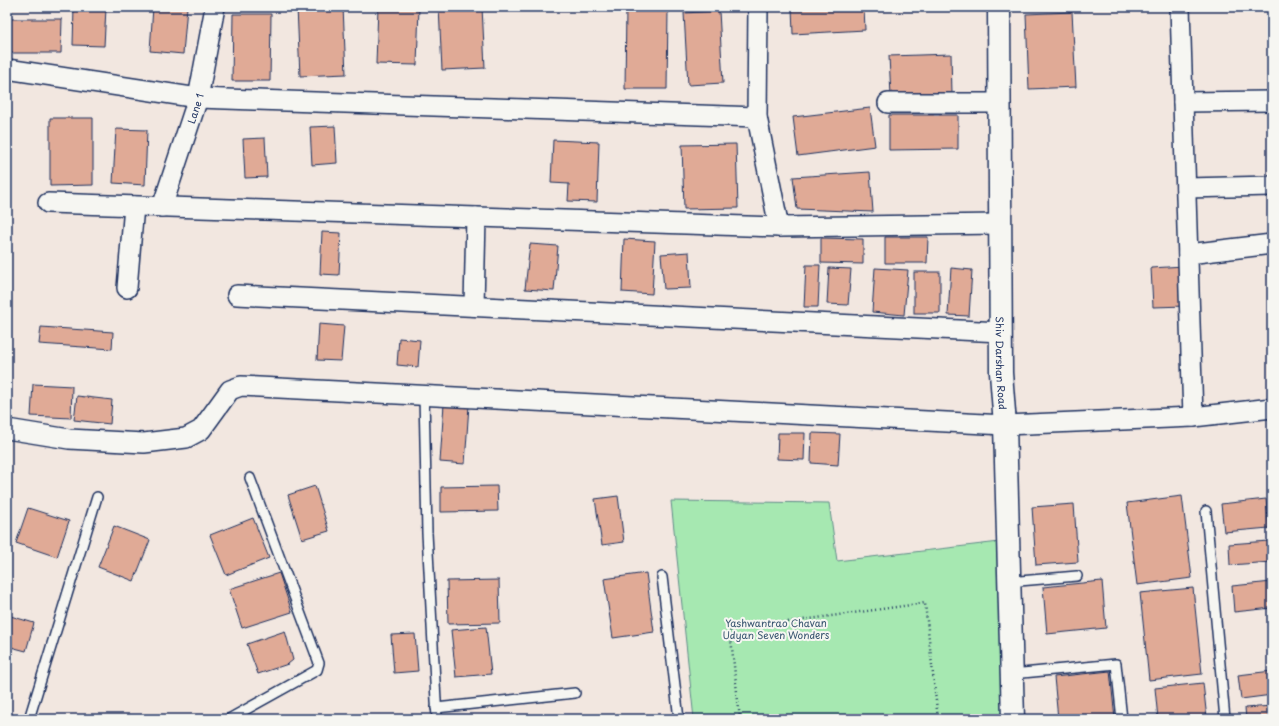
<svg xmlns="http://www.w3.org/2000/svg" width="1279" height="726" font-family="'Playpen Sans',sans-serif">
	<style>
		.green { fill: #a6e8b1; stroke: #608c88 }
		.building { fill: #e0aa96; stroke: #1b2f5e }
		.lines { fill: none; stroke-linecap: round; stroke-linejoin: round }
		.lane-casing { stroke: #1b2f5e; stroke-width: 12 }
		.street-casing { stroke: #1b2f5e; stroke-width: 22 }
		.secondary-casing { stroke: #1b2f5e; stroke-width: 25 }
		.path { stroke: #1b2f5e; stroke-width: 2.5; stroke-dasharray: 1 3; stroke-linecap: butt }
		.lane { stroke: #f6f6f2; stroke-width: 9 }
		.street { stroke: #f6f6f2; stroke-width: 19 }
		.secondary { stroke: #f6f6f2; stroke-width: 22 }
		.labels { text-anchor: middle; dominant-baseline: central; stroke-width: 4; stroke-linejoin: round; paint-order: stroke }
		.street-label { font-size: 10px; fill: #1b2f5e; stroke: #f6f6f2 }
		.park-label { font-size: 10px; fill: #37546f; stroke: #f6f6f2 }
	</style>
	<rect width="100%" height="100%" fill="#f2e7e0"/>
	<filter id="ink" filterUnits="userSpaceOnUse"><feTurbulence type="fractalNoise" baseFrequency=".025" numOctaves="2"/><feDisplacementMap in="SourceGraphic" scale="8" xChannelSelector="R" yChannelSelector="G"/><feConvolveMatrix kernelMatrix="1 2 1 2 8 2 1 2 1" color-interpolation-filters="sRGB"/></filter>
	<g filter="url(#ink)">
		<polygon class="green" points="671,501 829,503 837,561 1008,541 1013,719 694,719"/>
		<g class="building">
			<polygon points="74,7 106,8 104,46 73,45"/>
			<polygon points="153,7 187,7 183,54 150,51"/>
			<polygon points="297,7 343,7 346,74 300,76"/>
			<polygon points="378,7 419,7 417,65 376,64"/>
			<polygon points="439,7 482,7 485,68 442,70"/>
			<polygon points="792,7 864,7 865,30 793,34"/>
			<polygon points="626,9 668,9 667,89 625,89"/>
			<polygon points="719,11 723,83 688,85 684,13"/>
			<polygon points="1072,12 1076,87 1029,89 1026,14"/>
			<polygon points="233,14 271,14 270,81 232,81"/>
			<polygon points="9,19 62,19 61,53 9,53"/>
			<polygon points="951,54 952,94 891,96 889,56"/>
			<polygon points="870,108 875,146 798,156 793,117"/>
			<polygon points="889,115 958,115 958,149 889,150"/>
			<polygon points="50,118 93,118 93,185 50,186"/>
			<polygon points="335,126 337,163 312,165 310,127"/>
			<polygon points="116,129 147,130 145,185 113,183"/>
			<polygon points="265,138 267,177 245,178 243,139"/>
			<polygon points="553,140 599,142 597,202 568,201 569,184 551,183"/>
			<polygon points="736,144 738,208 684,209 682,145"/>
			<polygon points="870,172 873,212 797,209 793,177"/>
			<polygon points="322,232 341,233 339,275 320,274"/>
			<polygon points="885,237 928,237 927,263 885,263"/>
			<polygon points="821,238 863,239 863,264 821,263"/>
			<polygon points="624,239 655,241 652,294 622,292"/>
			<polygon points="530,244 558,246 554,291 525,289"/>
			<polygon points="689,252 691,288 664,289 661,254"/>
			<polygon points="806,265 820,265 818,307 804,307"/>
			<polygon points="1184,266 1186,306 1153,307 1151,268"/>
			<polygon points="829,268 851,269 848,305 827,304"/>
			<polygon points="875,268 908,270 904,315 872,312"/>
			<polygon points="951,268 972,270 969,316 948,315"/>
			<rect x="914" y="272" width="26" height="41"/>
			<polygon points="319,324 344,326 341,361 317,360"/>
			<polygon points="41,327 113,332 112,349 39,344"/>
			<polygon points="399,338 420,340 418,367 397,365"/>
			<polygon points="33,384 72,386 71,418 31,416"/>
			<polygon points="77,396 112,400 110,424 74,420"/>
			<polygon points="444,404 469,405 465,464 440,462"/>
			<polygon points="778,433 805,433 804,460 777,459"/>
			<polygon points="812,433 840,434 838,465 811,463"/>
			<polygon points="315,486 329,531 302,539 288,495"/>
			<polygon points="497,486 498,511 441,512 441,487"/>
			<polygon points="618,496 624,542 602,545 595,499"/>
			<polygon points="1182,496 1192,578 1137,585 1127,503"/>
			<polygon points="1266,499 1269,528 1224,532 1221,504"/>
			<polygon points="1074,504 1078,562 1036,565 1032,507"/>
			<polygon points="28,508 69,521 57,557 16,543"/>
			<polygon points="253,518 269,558 226,575 210,535"/>
			<polygon points="114,526 150,540 134,581 98,567"/>
			<polygon points="1269,541 1271,562 1230,565 1229,544"/>
			<polygon points="279,573 292,612 242,628 229,589"/>
			<polygon points="646,573 654,632 613,638 604,579"/>
			<polygon points="499,580 500,623 448,624 447,581"/>
			<polygon points="1102,581 1106,628 1047,634 1043,587"/>
			<polygon points="1272,582 1272,608 1234,612 1232,586"/>
			<polygon points="1193,588 1202,674 1149,680 1140,593"/>
			<polygon points="7,615 34,623 26,651 7,646"/>
			<polygon points="486,627 491,674 456,677 451,630"/>
			<polygon points="285,631 293,660 288,664 258,674 247,644"/>
			<polygon points="415,634 418,671 394,673 391,635"/>
			<polygon points="1110,671 1115,719 1058,719 1054,677"/>
			<polygon points="1272,671 1272,695 1241,699 1238,675"/>
			<polygon points="1203,683 1207,719 1158,719 1155,688"/>
			<polygon points="1272,706 1272,719 1246,719 1245,708"/>
		</g>
		<g class="lines">
			<defs>
				<g id="lane">
					<polyline points="424,395 427,533 437,719"/>
					<polyline points="1206,511 1225,719"/>
					<polyline points="662,577 679,719"/>
					<polyline points="1009,582 1077,576"/>
					<polyline points="1012,674 1116,664 1122,719"/>
					<polyline points="436,708 575,693"/>
					<polyline points="29,719 97,497"/>
					<polyline points="229,719 317,670 319,663 250,478"/>
				</g>
				<g id="street">
					<polyline points="758,7 757,117 779,227 1000,224"/>
					<polyline points="1180,7 1193,417"/>
					<polyline points="7,69 198,98 757,117"/>
					<polyline points="1183,102 1272,101"/>
					<polyline points="888,103 1000,103"/>
					<polyline points="1186,188 1272,186"/>
					<polyline points="48,203 779,227"/>
					<path id="s1" d="M162,207L198,98L215,7"/>
					<polyline points="1188,254 1272,244"/>
					<polyline points="127,288 134,206"/>
					<polyline points="237,295 1001,332"/>
					<polyline points="474,306 476,217"/>
					<polyline points="7,429 69,439 144,443 186,438 201,430 230,390 241,386 1005,425 1193,417 1272,408"/>
				</g>
				<g id="secondary">
					<path id="s2" d="M999,7L1001,373L1005,425L1013,719"/>
				</g>
			</defs>
			<use href="#lane" class="lane-casing"/>
			<use href="#street" class="street-casing"/>
			<use href="#secondary" class="secondary-casing"/>
			<polyline class="path" points="740,719 730,630 925,603 938,719"/>
			<use href="#lane" class="lane"/>
			<use href="#street" class="street"/>
			<use href="#secondary" class="secondary"/>
		</g>
	</g>
	<g class="labels">
		<g class="street-label">
			<text stroke="none"><textPath href="#s1" startOffset="104">Lane 1</textPath></text>
			<text stroke="none"><textPath href="#s2" startOffset="356">Shiv Darshan Road</textPath></text>
		</g>
		<g class="park-label">
			<text x="776" y="622">Yashwantrao Chavan<tspan x="776" dy="12">Udyan Seven Wonders</tspan></text>
		</g>
	</g>
	<rect width="1279" height="726" fill="none" stroke="#f6f6f2" stroke-width="24"/>
	<rect x="12" y="12" width="1255" height="702" fill="none" stroke="#1b2f5e" stroke-width="1.5" filter="url(#ink)"/>
</svg>
